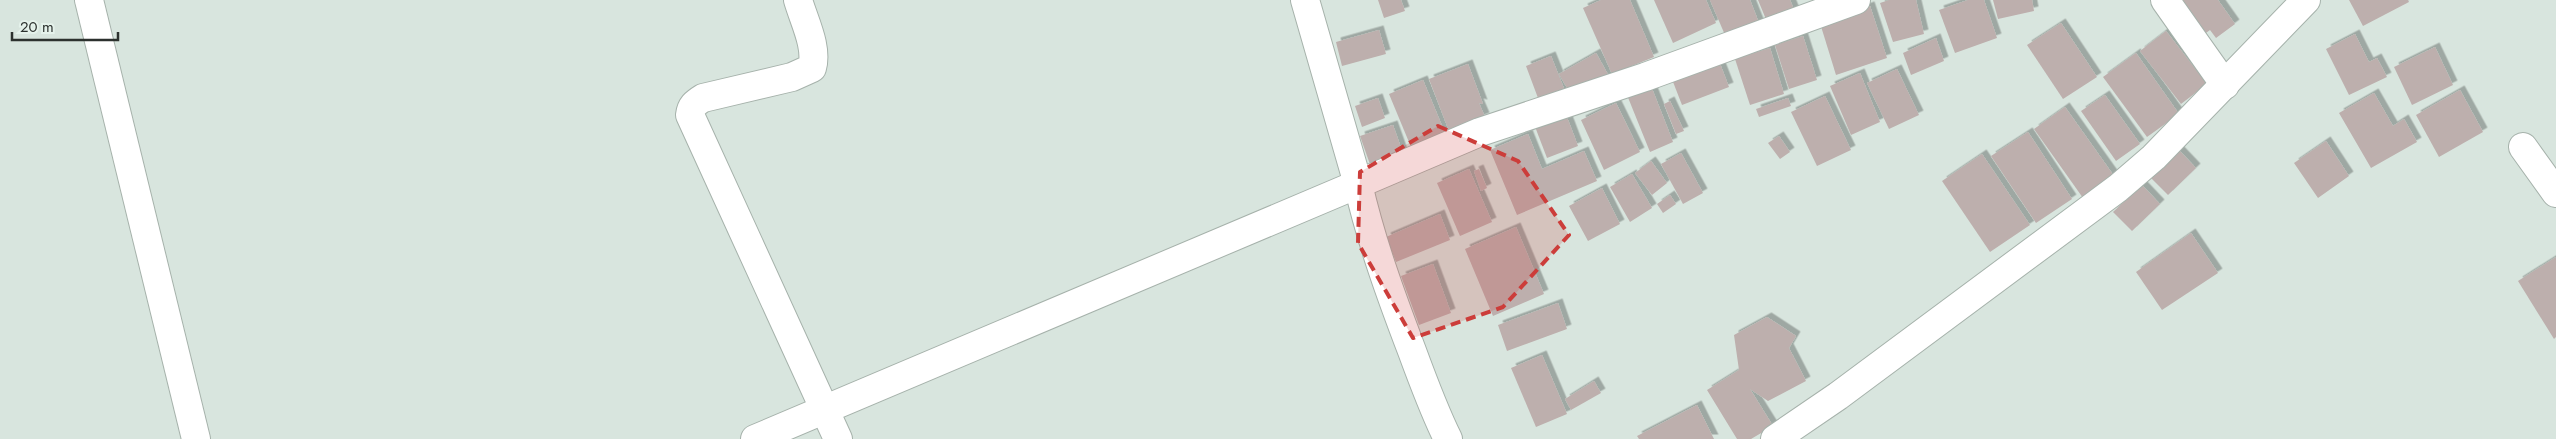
<svg xmlns="http://www.w3.org/2000/svg" width="2556" height="439" font-family="Jost,sans-serif">
	<style>
		.building { fill: #bdafad; filter: url(#shadow) }
		.lines { fill: none; stroke-linecap: round; stroke-linejoin: round }
		.minor-casing { stroke: #a6b2ab; stroke-width: 30 }
		.minor { stroke: #fff; stroke-width: 28 }
		.marked { fill: #cc3d3a; fill-opacity: 0.2; stroke: #cc3d3a; stroke-width: 4; stroke-dasharray: 10 6; stroke-linejoin: round }
	</style>
	<defs>
		<filter id="shadow"><feDropShadow dx="4.5" dy="-4.5" stdDeviation="0" flood-color="#0004"/></filter>
	</defs>
	<rect width="100%" height="100%" fill="#d8e5de"/>
	<g class="building">
		<polygon points="1378,0 1401,0 1405,11 1384,18"/>
		<polygon points="1601,0 1630,0 1654,57 1612,74 1583,8"/>
		<polygon points="1654,0 1706,0 1716,23 1673,43"/>
		<polygon points="1710,0 1750,0 1761,28 1728,42"/>
		<polygon points="1758,0 1790,0 1797,17 1770,29"/>
		<polygon points="1889,0 1916,0 1924,34 1893,42 1880,3"/>
		<polygon points="1968,0 1984,0 1997,38 1955,53 1939,10"/>
		<polygon points="1993,0 2032,0 2034,11 1998,19"/>
		<polygon points="2172,0 2218,0 2235,24 2216,38 2210,30 2199,38"/>
		<polygon points="2349,0 2408,0 2409,2 2363,26"/>
		<polygon points="1870,6 1887,58 1836,75 1820,23"/>
		<polygon points="2061,23 2097,77 2063,99 2027,45"/>
		<polygon points="1379,30 1386,54 1342,66 1336,42"/>
		<polygon points="2166,31 2207,84 2181,104 2140,51"/>
		<polygon points="2355,34 2369,62 2377,58 2387,77 2349,95 2326,49"/>
		<polygon points="1803,36 1817,80 1789,89 1775,45"/>
		<polygon points="1936,38 1944,61 1911,75 1903,53"/>
		<polygon points="2435,47 2453,85 2412,105 2394,67"/>
		<polygon points="1770,48 1784,94 1750,105 1735,59"/>
		<polygon points="1715,51 1729,87 1682,105 1668,69"/>
		<polygon points="1596,53 1610,78 1574,100 1559,74"/>
		<polygon points="2136,53 2179,114 2147,137 2103,77"/>
		<polygon points="1551,56 1567,96 1541,106 1526,66"/>
		<polygon points="1468,64 1483,104 1479,103 1485,117 1449,131 1429,79"/>
		<polygon points="1897,69 1919,115 1889,129 1867,83"/>
		<polygon points="1860,73 1880,122 1851,135 1830,86"/>
		<polygon points="1423,80 1445,133 1411,147 1389,94"/>
		<polygon points="1651,86 1673,142 1650,152 1627,95"/>
		<polygon points="2460,90 2483,132 2439,157 2416,115"/>
		<polygon points="2374,93 2393,126 2404,119 2417,142 2371,168 2339,113"/>
		<polygon points="2105,95 2140,144 2116,161 2081,111"/>
		<polygon points="1825,96 1851,150 1817,166 1791,112"/>
		<polygon points="1378,98 1385,118 1362,127 1355,106"/>
		<polygon points="1788,98 1791,106 1759,117 1756,109"/>
		<polygon points="1670,101 1684,131 1676,134 1664,104"/>
		<polygon points="1616,103 1640,152 1604,170 1581,120"/>
		<polygon points="2065,107 2114,176 2083,198 2034,129"/>
		<polygon points="1565,112 1578,146 1547,158 1534,124"/>
		<polygon points="1393,125 1405,159 1372,170 1360,136"/>
		<polygon points="2028,132 2072,199 2036,223 1991,156"/>
		<polygon points="1528,134 1542,169 1584,151 1597,181 1517,215 1490,150"/>
		<polygon points="1779,136 1790,152 1780,159 1768,143"/>
		<polygon points="2326,141 2349,176 2318,198 2294,163"/>
		<polygon points="2175,146 2196,168 2168,195 2146,173"/>
		<polygon points="1681,153 1703,193 1683,204 1661,164"/>
		<polygon points="1982,154 2030,225 1990,252 1942,181"/>
		<polygon points="1651,161 1667,183 1652,195 1635,173"/>
		<polygon points="1469,169 1492,222 1460,236 1437,183"/>
		<polygon points="1479,169 1487,188 1481,191 1474,171"/>
		<polygon points="1632,174 1652,208 1630,222 1610,187"/>
		<polygon points="2142,185 2160,204 2132,231 2113,212"/>
		<polygon points="1602,188 1620,224 1588,241 1569,206"/>
		<polygon points="1670,195 1676,204 1663,213 1657,204"/>
		<polygon points="1440,214 1450,240 1396,262 1386,237"/>
		<polygon points="1516,227 1544,294 1493,316 1465,249"/>
		<polygon points="2191,233 2218,273 2162,310 2136,272"/>
		<polygon points="2556,257 2556,337 2554,339 2518,281"/>
		<polygon points="1433,264 1451,313 1419,325 1401,276"/>
		<polygon points="1558,303 1567,329 1507,351 1498,325"/>
		<polygon points="1767,317 1796,336 1789,348 1806,381 1768,401 1750,389 1773,426 1751,439 1737,439 1707,390 1739,370 1734,335"/>
		<polygon points="1542,355 1567,414 1536,427 1511,368"/>
		<polygon points="1594,381 1601,393 1571,410 1565,399"/>
		<polygon points="1697,405 1714,439 1639,439 1637,436"/>
	</g>
	<g class="lines">
		<defs>
			<g id="minor">
				<polyline points="89,0 196,439"/>
				<path d="M798,0C804,21 818,47 812,68L792,77L703,98C695,103 691,106 690,115L838,439"/>
				<polyline points="1305,0 1358,184 1480,132 1645,77 1856,0"/>
				<polyline points="2165,0 2225,85"/>
				<polyline points="2523,147 2556,193"/>
				<path d="M755,439L1358,184C1371,241 1391,296 1412,351C1423,381 1434,411 1448,439"/>
				<polyline points="1775,439 1838,396 2118,188 2154,157 2306,0"/>
			</g>
		</defs>
		<use href="#minor" class="minor-casing"/>
		<use href="#minor" class="minor"/>
	</g>
	<path class="marked" d="M1438,126L1518,161L1569,235L1503,307L1413,338L1358,243L1360,172Z"/>
	<path d="M12 32v8h106v-8" fill="none" stroke="#2c312e" stroke-width="2.5"/>
	<text x="20" y="32" font-size="15" fill="#2c312e" stroke="#e5f2eb" stroke-width="4" paint-order="stroke">20 m</text>
</svg>
